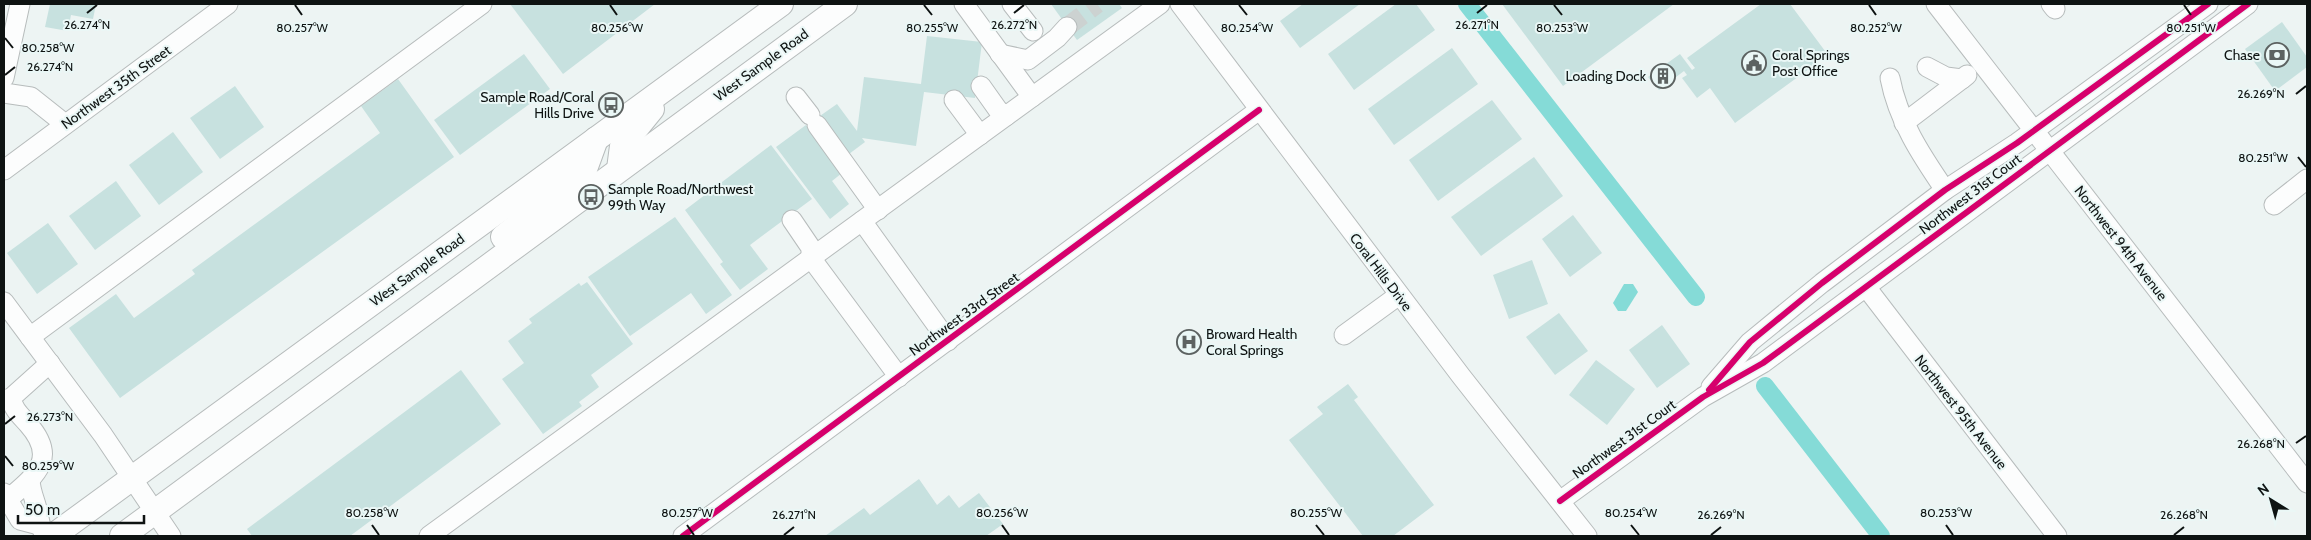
<svg xmlns="http://www.w3.org/2000/svg" width="2311" height="540" font-family="Cabin,sans-serif">
	<style>
		.water { fill: #85dbd7 }
		.lines { fill: none; stroke-linecap: round; stroke-linejoin: round }
		.canal { stroke: #85dbd7; stroke-width: 18 }
		.building { fill: #c7e1df }
		.minor-tunnel { stroke: #ccd2d1; stroke-width: 19; stroke-dasharray: 19 9; stroke-linecap: butt }
		.minor-casing { stroke: #b7bcbc; stroke-width: 21 }
		.major-casing { stroke: #b7bcbc; stroke-width: 26 }
		.minor { stroke: #fcfdfd; stroke-width: 19 }
		.major { stroke: #fcfdfd; stroke-width: 24 }
		.cycleway-casing { stroke: #eaf7f6; stroke-width: 9 }
		.cycleway { stroke: #d6006c; stroke-width: 6 }
		.ticks { fill: none; stroke: #0e1312; stroke-width: 2 }
		.labels { text-anchor: middle; dominant-baseline: central; stroke-width: 4; stroke-linejoin: round; paint-order: stroke }
		.poi-label { font-size: 14px; fill: #0e1312; stroke: #eaf7f6; text-anchor: start }
		.street-label { font-size: 14px; fill: #0e1312; stroke: #eaf7f6 }
		.ticks-label { font-size: 12px; text-anchor: middle; fill: #0e1312; stroke: #eaf7f6; stroke-width: 4; stroke-linejoin: round; paint-order: stroke }
	</style>
	<rect width="100%" height="100%" fill="#edf4f3"/>
	<polygon class="water" points="1624,284 1633,284 1638,292 1626,311 1618,311 1613,303"/>
	<g class="lines">
		<g class="canal">
			<polyline points="1467,4 1696,297"/>
			<polyline points="1765,386 1881,536"/>
		</g>
	</g>
	<g class="building">
		<polygon points="50,4 96,4 93,19 71,15 68,31 45,27"/>
		<polygon points="510,4 655,4 563,74"/>
		<polygon points="1051,4 1119,4 1122,8 1077,40"/>
		<polygon points="1303,4 1360,4 1300,48 1280,21"/>
		<polygon points="1396,4 1416,4 1435,30 1354,90 1328,54"/>
		<polygon points="1502,4 1674,4 1563,86"/>
		<polygon points="1761,4 1790,4 1828,55 1735,123 1710,88 1697,98 1682,78 1687,75 1684,71 1659,90 1648,77 1680,54 1692,70 1695,68 1687,58"/>
		<polygon points="2282,22 2307,57 2307,67 2275,91 2245,49"/>
		<polygon points="927,36 982,42 975,98 924,92 916,146 862,138 865,142 845,157 817,118 837,104 857,131 864,77 921,84"/>
		<polygon points="1452,48 1478,84 1394,145 1368,109"/>
		<polygon points="524,54 550,89 460,155 434,120"/>
		<polygon points="398,79 454,157 120,398 69,328 116,294 134,318 195,274 192,270 380,133 361,106"/>
		<polygon points="235,86 264,127 220,159 190,118"/>
		<polygon points="1492,100 1522,139 1438,201 1409,160"/>
		<polygon points="806,125 842,173 832,181 849,204 830,219 776,147"/>
		<polygon points="173,132 203,172 159,205 129,165"/>
		<polygon points="771,145 812,199 750,245 768,269 740,290 720,264 723,262 685,210"/>
		<polygon points="1534,157 1563,196 1481,256 1451,217"/>
		<polygon points="116,181 141,216 95,250 69,216"/>
		<polygon points="1573,215 1602,253 1570,277 1542,239"/>
		<polygon points="675,217 732,295 706,314 691,293 630,336 588,277"/>
		<polygon points="48,223 78,264 37,294 7,253"/>
		<polygon points="1532,260 1548,304 1509,319 1493,275"/>
		<polygon points="587,282 633,344 591,375 599,387 579,402 582,406 543,434 502,379 524,363 508,341 532,323 529,319 579,283 581,286"/>
		<polygon points="1559,313 1588,351 1555,375 1526,337"/>
		<polygon points="1662,325 1690,364 1657,388 1629,350"/>
		<polygon points="1596,360 1635,389 1607,425 1569,395"/>
		<polygon points="461,370 501,424 350,536 252,536 247,529"/>
		<polygon points="1348,384 1358,397 1354,400 1434,505 1393,536 1363,536 1289,440 1323,414 1317,407"/>
		<polygon points="919,479 937,505 949,495 959,508 979,493 1003,524 986,536 825,536 864,508 870,515"/>
	</g>
	<g class="lines">
		<polyline class="minor-tunnel" points="1067,27 1097,4"/>
		<defs>
			<g id="minor">
				<polyline points="964,4 1032,97"/>
				<polyline points="1012,4 1033,31"/>
				<polyline points="1180,4 1461,376 1587,536"/>
				<polyline points="1936,4 2307,483"/>
				<polyline points="2051,4 2055,9"/>
				<polyline points="1000,54 1028,60 1057,38 1067,27"/>
				<polyline points="1927,67 1946,77 1962,79 1967,75"/>
				<polyline points="4,78 20,4"/>
				<path d="M1890,78C1898,120 1921,155 1945,190"/>
				<polyline points="981,86 998,110 1006,116"/>
				<polyline points="4,93 31,97 65,124"/>
				<polyline points="796,97 810,115"/>
				<polyline points="954,100 980,135"/>
				<polyline points="1904,123 1962,79"/>
				<polyline points="817,125 878,210"/>
				<polyline points="4,170 228,4"/>
				<polyline points="2274,205 2307,179"/>
				<polyline points="792,220 811,248 811,258 899,377"/>
				<polyline points="862,221 948,341"/>
				<polyline points="1866,287 2057,536"/>
				<polyline points="4,302 103,435 171,536"/>
				<polyline points="1344,335 1399,295"/>
				<polyline points="30,337 482,4"/>
				<polyline points="1711,387 1750,342 1822,283 1945,190 2017,143 2208,4"/>
				<polyline points="4,400 11,398 50,363"/>
				<path d="M30,481C31,493 36,502 38,513C40,522 40,527 45,536"/>
				<polyline points="4,493 20,520 39,525"/>
				<path d="M7,500C35,476 59,459 28,424C20,415 13,409 11,398"/>
				<polyline points="1560,501 1703,397 1763,363 2248,4"/>
				<polyline points="429,536 1160,4"/>
				<polyline points="683,536 1259,110"/>
			</g>
			<g id="major">
				<polyline points="619,169 622,146 652,109"/>
				<polyline points="503,237 584,172 596,139"/>
				<polyline points="53,536 781,4"/>
				<polyline points="122,536 845,4"/>
			</g>
		</defs>
		<use href="#minor" class="minor-casing"/>
		<use href="#major" class="major-casing"/>
		<use href="#minor" class="minor"/>
		<use href="#major" class="major"/>
		<defs>
			<g id="cycleway">
				<polyline points="1709,390 1750,342 1822,283 1945,190 2017,143 2208,4"/>
				<polyline points="1560,501 1703,397 1763,363 2248,4"/>
				<polyline points="683,536 1259,110"/>
			</g>
		</defs>
		<use href="#cycleway" class="cycleway-casing"/>
		<use href="#cycleway" class="cycleway"/>
	</g>
	<path class="ticks" d="M295,5L302,15M610,5L617,15M924,5L932,15M1239,5L1247,15M1554,5L1562,15M1869,5L1876,15M2184,5L2191,15M87,13L97,5M1014,13L1024,5M1477,13L1487,5M5,38L13,48M5,75L15,67M2296,94L2306,86M2298,157L2306,167M5,424L15,416M2296,443L2306,436M5,456L13,466M372,525L379,535M687,525L694,535M1002,525L1009,535M1316,525L1324,535M1631,525L1639,535M1946,525L1953,535M784,535L794,527M1711,535L1721,527M2174,535L2184,527"/>
	<defs>
		<symbol id="bank-ring" viewBox="-11 -11 22 22"><circle r="9.5" fill="#eaf7f6" stroke="#5c6261" stroke-width="1.5"/><path d="M-6-4H6V4H-6ZM0-2.3a2.3 2.3 0 1 0 0 4.6a2.3 2.3 0 1 0 0-4.6Z" fill="#5c6261"/></symbol>
		<symbol id="civic-ring" viewBox="-11 -11 22 22"><circle r="9.5" fill="#eaf7f6" stroke="#5c6261" stroke-width="1.5"/><path d="M-.6-6.5H3V-4.5H.6V-3L4-1V1h2V6H-6V1h2V-1L-.6-3ZM-1.2 2.5V6h2.4V2.5Z" fill="#5c6261"/></symbol>
		<symbol id="building-ring" viewBox="-11 -11 22 22"><circle r="9.5" fill="#eaf7f6" stroke="#5c6261" stroke-width="1.5"/><path d="M-4-6H4V6H1V3H-1V6H-4ZM-2.5-4.3h1.7v1.8h-1.7ZM.8-4.3h1.7v1.8H.8ZM-2.5-1h1.7V.8h-1.7ZM.8-1h1.7V.8H.8Z" fill="#5c6261"/></symbol>
		<symbol id="bus-ring" viewBox="-11 -11 22 22"><circle r="9.5" fill="#eaf7f6" stroke="#5c6261" stroke-width="1.5"/><path d="M-5-6H5V4H4V6H2V4H-2V6H-4V4H-5ZM-3.5-4V0h7V-4ZM-3.5 1.2v1.5H-2V1.2ZM2 1.2v1.5H3.5V1.2Z" fill="#5c6261"/></symbol>
		<symbol id="hospital-ring" viewBox="-11 -11 22 22"><circle r="9.5" fill="#eaf7f6" stroke="#5c6261" stroke-width="1.5"/><path d="M-5-5h3v3.5h4V-5h3V5h-3V1.5h-4V5h-3Z" fill="#5c6261"/></symbol>
	</defs>
	<g fill-rule="evenodd">
		<use href="#bank-ring" x="2263" y="41" width="28" height="28"/>
		<use href="#civic-ring" x="1740" y="49" width="28" height="28"/>
		<use href="#building-ring" x="1649" y="62" width="28" height="28"/>
		<use href="#bus-ring" x="597" y="91" width="28" height="28"/>
		<use href="#bus-ring" x="577" y="183" width="28" height="28"/>
		<use href="#hospital-ring" x="1175" y="328" width="28" height="28"/>
	</g>
	<g class="labels">
		<g class="poi-label">
			<text x="1772" y="55">Coral Springs<tspan x="1772" dy="16">Post Office</tspan></text>
			<text x="2260" y="55" text-anchor="end">Chase</text>
			<text x="1646" y="76" text-anchor="end">Loading Dock</text>
			<text x="594" y="97" text-anchor="end">Sample Road/Coral<tspan x="594" dy="16">Hills Drive</tspan></text>
			<text x="608" y="189">Sample Road/Northwest<tspan x="608" dy="16">99th Way</tspan></text>
			<text x="1206" y="334">Broward Health<tspan x="1206" dy="16">Coral Springs</tspan></text>
		</g>
		<g class="street-label">
			<text transform="translate(761 65) rotate(-36)">West Sample Road</text>
			<text transform="translate(116 87) rotate(-36)">Northwest 35th Street</text>
			<text transform="translate(1970 194) rotate(-37)">Northwest 31st Court</text>
			<text transform="translate(2121 243) rotate(52)">Northwest 94th Avenue</text>
			<text transform="translate(417 270) rotate(-36)">West Sample Road</text>
			<text transform="translate(1381 272) rotate(53)">Coral Hills Drive</text>
			<text transform="translate(964 314) rotate(-36)">Northwest 33rd Street</text>
			<text transform="translate(1961 412) rotate(52)">Northwest 95th Avenue</text>
			<text transform="translate(1624 439) rotate(-36)">Northwest 31st Court</text>
		</g>
	</g>
	<g class="ticks-label">
		<text x="1477" y="29">26.271°N</text>
		<text x="87" y="29">26.274°N</text>
		<text x="1014" y="29">26.272°N</text>
		<text x="302" y="32">80.257°W</text>
		<text x="617" y="32">80.256°W</text>
		<text x="932" y="32">80.255°W</text>
		<text x="1247" y="32">80.254°W</text>
		<text x="1562" y="32">80.253°W</text>
		<text x="1876" y="32">80.252°W</text>
		<text x="2191" y="32">80.251°W</text>
		<text x="48" y="52">80.258°W</text>
		<text x="50" y="71">26.274°N</text>
		<text x="2261" y="98">26.269°N</text>
		<text x="2263" y="162">80.251°W</text>
		<text x="50" y="421">26.273°N</text>
		<text x="2261" y="448">26.268°N</text>
		<text x="48" y="470">80.259°W</text>
		<text x="372" y="517">80.258°W</text>
		<text x="687" y="517">80.257°W</text>
		<text x="1002" y="517">80.256°W</text>
		<text x="1316" y="517">80.255°W</text>
		<text x="1631" y="517">80.254°W</text>
		<text x="1946" y="517">80.253°W</text>
		<text x="794" y="519">26.271°N</text>
		<text x="1721" y="519">26.269°N</text>
		<text x="2184" y="519">26.268°N</text>
	</g>
	<rect width="2311" height="540" fill="none" stroke="#0e1312" stroke-width="10"/>
	<g transform="translate(2271 500) rotate(323)" stroke="#eaf7f6" stroke-width="4" paint-order="stroke">
	<path d="M0-4L9 19L0 12L-9 19Z" fill="#0e1312"/>
	<text y="-8" font-size="14" font-weight="bold" text-anchor="middle" fill="#0e1312">N</text>
	</g>
	<path d="M18 515v8h126v-8" fill="none" stroke="#0e1312" stroke-width="2.5"/>
	<text x="25" y="515" font-size="15" fill="#0e1312" stroke="#eaf7f6" stroke-width="4" paint-order="stroke">50 m</text>
</svg>
